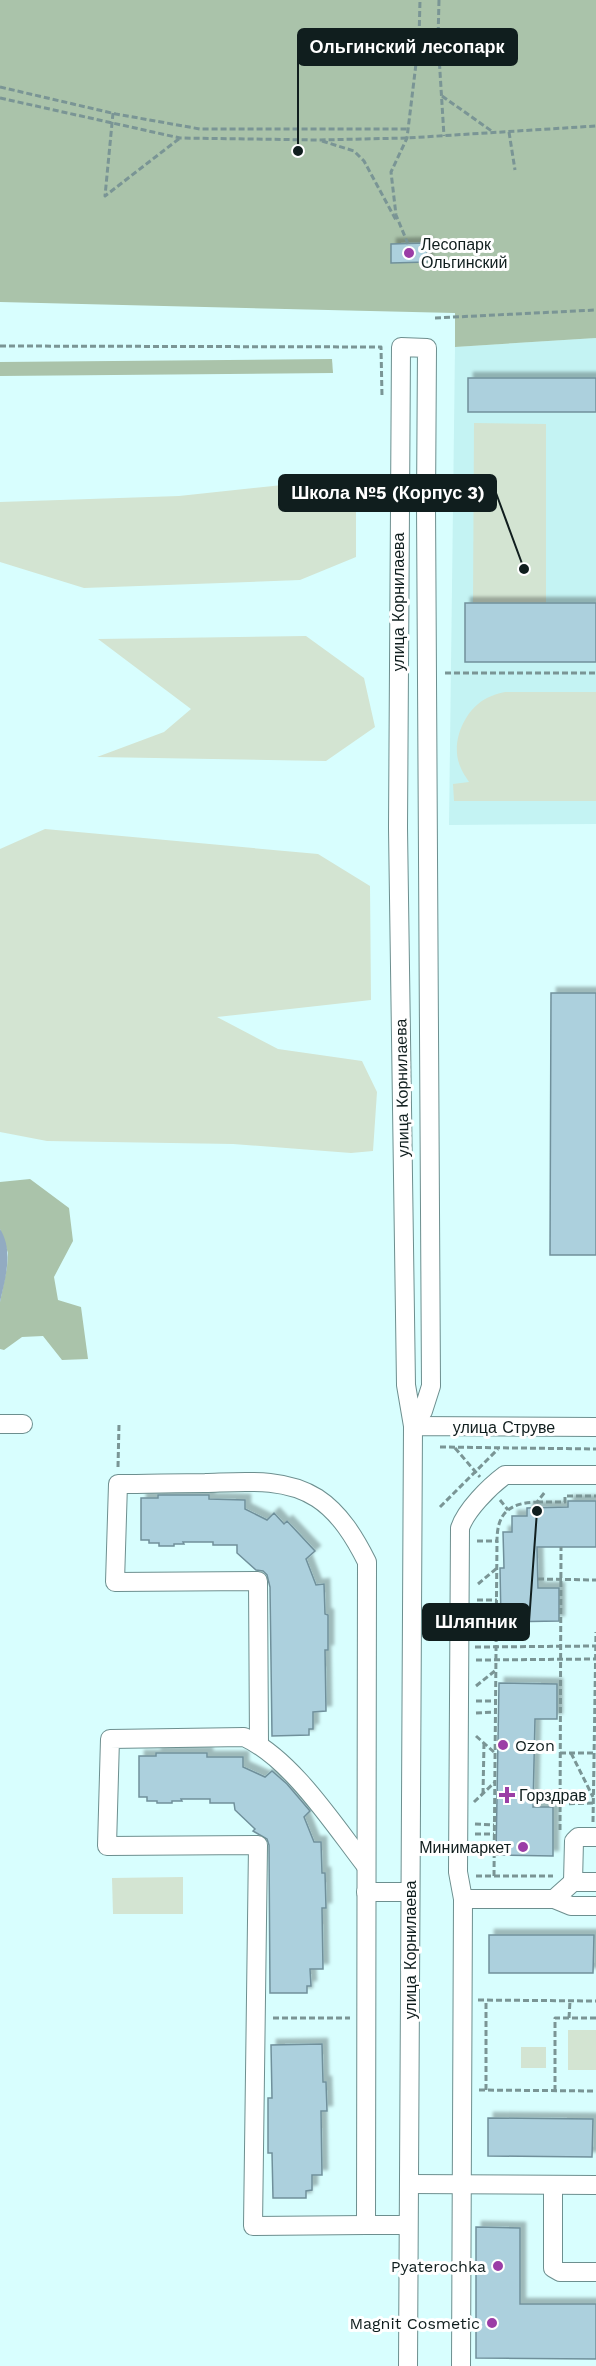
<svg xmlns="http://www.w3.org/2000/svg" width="596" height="2366" font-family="'Work Sans',sans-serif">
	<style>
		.built { fill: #c4f3f3 }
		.green { fill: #d3e4d2 }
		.forest { fill: #aac3aa }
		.water { fill: #92abc2 }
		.building { fill: #acd0dd; stroke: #70909b; stroke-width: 1.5; filter: url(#shadow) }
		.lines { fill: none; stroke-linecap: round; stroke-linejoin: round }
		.minor-casing { stroke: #6d8f8f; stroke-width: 20 }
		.path { stroke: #7a9595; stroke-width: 3; stroke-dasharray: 6 3; stroke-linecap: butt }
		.minor { stroke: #fff; stroke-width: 18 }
		.poi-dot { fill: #9b3da6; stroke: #fff; stroke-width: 2 }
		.labels { text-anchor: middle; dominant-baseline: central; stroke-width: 6; stroke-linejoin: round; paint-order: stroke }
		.poi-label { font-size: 16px; fill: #101e1e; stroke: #fff; text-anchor: start }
		.street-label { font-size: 16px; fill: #101e1e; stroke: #fff }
		.leader { fill: none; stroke: #101e1e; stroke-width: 2 }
		.callout-dot { fill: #101e1e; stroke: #fff; stroke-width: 2 }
		.callout { fill: #101e1e; stroke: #101e1e; stroke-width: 2 }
		.callout-label { font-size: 18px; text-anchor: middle; font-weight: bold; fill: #fff }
	</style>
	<defs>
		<filter id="shadow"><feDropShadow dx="5.5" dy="-5.5" stdDeviation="1.5" flood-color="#0004"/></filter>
	</defs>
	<rect width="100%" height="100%" fill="#d8fefe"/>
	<polygon class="built" points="596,338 596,824 449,825 455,347"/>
	<g class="green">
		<polygon points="474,423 546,424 546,603 473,604"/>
		<polygon points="311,482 356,510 356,557 300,580 84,588 0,562 0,502 179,496"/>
		<polygon points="306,636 364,678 375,727 326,761 97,757 164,732 191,709 98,639"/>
		<path d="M505,692H596V801H454L453,784L469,782C466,777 462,772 460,766C450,742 465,709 487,698C493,695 499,693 505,692Z"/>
		<polygon points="45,829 318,854 370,886 371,1000 217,1017 278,1049 362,1061 377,1092 373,1151 351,1153 233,1144 47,1141 0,1132 0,849"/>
		<polygon points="183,1877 183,1914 113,1914 112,1878"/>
		<rect x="568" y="2030" width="28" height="40"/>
		<rect x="521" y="2047" width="25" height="21"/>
	</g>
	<g class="forest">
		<polygon points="0,0 596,0 596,338 455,347 455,313 0,302"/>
		<polygon points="332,359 333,373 0,376 0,362"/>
		<polygon points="30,1179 69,1208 73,1241 54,1277 58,1300 81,1307 88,1359 62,1360 43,1336 22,1337 4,1350 0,1349 0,1302 7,1267 8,1253 0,1229 0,1182"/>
	</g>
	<path class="water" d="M0,1229C14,1251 5,1279 0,1302Z"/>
	<g class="building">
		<polygon points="427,243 427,262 391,263 391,244"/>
		<rect x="468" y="378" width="128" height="34"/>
		<rect x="465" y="603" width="131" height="59"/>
		<polygon points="551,993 596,993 596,1255 550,1255"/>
		<polygon points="158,1495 209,1495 209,1499 245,1500 245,1509 267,1520 274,1513 284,1524 287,1521 315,1551 306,1559 316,1585 324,1584 325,1614 328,1615 328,1650 325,1650 326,1711 313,1712 313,1729 309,1729 309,1735 272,1736 270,1587 267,1575 263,1571 256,1570 237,1553 237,1545 213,1545 213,1542 183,1542 184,1544 174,1544 174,1546 159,1546 159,1543 149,1543 149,1540 141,1540 141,1498 158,1498"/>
		<polygon points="568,1501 596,1501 596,1547 537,1547 538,1588 559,1588 559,1621 501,1622 500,1568 504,1568 503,1532 512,1532 512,1516 527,1516 527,1508 568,1507"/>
		<polygon points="499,1683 557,1684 557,1719 535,1719 533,1807 553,1807 553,1856 496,1855"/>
		<polygon points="156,1753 207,1753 207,1757 243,1757 243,1767 265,1777 272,1771 287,1784 310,1811 304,1817 314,1842 321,1842 322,1873 325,1873 326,1908 322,1908 323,1969 310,1969 311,1986 307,1986 307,1993 270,1993 269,1845 267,1839 253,1831 255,1829 235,1810 234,1803 210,1803 210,1799 181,1799 182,1801 172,1801 172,1803 157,1803 157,1801 147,1801 147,1797 139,1797 139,1756 156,1756"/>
		<polygon points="489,1935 594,1935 593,1973 489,1973"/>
		<polygon points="322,2044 323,2082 326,2082 327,2111 321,2111 322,2175 312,2175 312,2190 306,2191 306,2198 273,2198 272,2153 268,2153 268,2098 272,2098 271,2045"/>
		<polygon points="488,2118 593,2119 592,2157 488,2156"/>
		<polygon points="476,2227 520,2228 520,2304 596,2304 596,2359 476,2358"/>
	</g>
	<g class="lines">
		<defs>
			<g id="minor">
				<polygon points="401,347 427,348 426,504 431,1386 423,1411 413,1426 406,1385 398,828"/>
				<polyline points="0,1424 23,1424"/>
				<path d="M259,1744L258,1581L115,1582L118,1484C147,1484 176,1483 205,1483C242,1482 284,1477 317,1498C340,1513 355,1538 367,1562L366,2225H408"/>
				<polyline points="573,1882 574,1841 578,1837 596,1837"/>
				<polyline points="366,1892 410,1892"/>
				<polyline points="463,1899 554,1899 573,1882 596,1882"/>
				<polyline points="554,1899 571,1906 596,1906"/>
				<polyline points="409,2184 596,2185"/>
				<polyline points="553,2185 553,2268 560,2272 596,2272"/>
				<path d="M366,2225L253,2226L258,1845L107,1846L110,1739L244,1737C292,1759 334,1825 366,1866"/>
				<polyline points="408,2366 413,1426 596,1427"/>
				<path d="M461,2366L463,1899L458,1872L460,1528C466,1510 489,1487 505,1475H596"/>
			</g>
		</defs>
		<use href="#minor" class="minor-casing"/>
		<g class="path">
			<polyline points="439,0 438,40 444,136"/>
			<polyline points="0,87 116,114 200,129 408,129"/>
			<polyline points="442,96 493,132"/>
			<polyline points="0,98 180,138 318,140 407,138 596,126"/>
			<polyline points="113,113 105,196 180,138"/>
			<polyline points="509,132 515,170"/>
			<polyline points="322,141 354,151 364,161 397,222"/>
			<polyline points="408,244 396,215 391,172 407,138 419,39 420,0"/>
			<polyline points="435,318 596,310"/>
			<polyline points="0,346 381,347 382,396"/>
			<polyline points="444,477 454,476"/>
			<polyline points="445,673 596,673"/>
			<polyline points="440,1447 596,1449"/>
			<polyline points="455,1448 480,1477"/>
			<polyline points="118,1467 119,1424"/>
			<polyline points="500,1500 508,1510"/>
			<polyline points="537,1502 565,1502 565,1496 596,1496"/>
			<polyline points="440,1507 498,1449"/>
			<path d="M477,1541H497C497,1512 510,1503 537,1502L545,1492"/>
			<polyline points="538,1579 596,1580"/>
			<polyline points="478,1584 497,1568"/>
			<polyline points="477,1600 497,1600"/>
			<polyline points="475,1621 496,1638"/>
			<polyline points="475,1647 596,1646"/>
			<polyline points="476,1660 596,1659"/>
			<polyline points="476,1686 496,1670"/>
			<polyline points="476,1701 496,1701"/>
			<polyline points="476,1713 496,1712"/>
			<polyline points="476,1736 495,1753"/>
			<polyline points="560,1753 594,1753"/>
			<polyline points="571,1753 593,1797"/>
			<polyline points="483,1794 484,1743"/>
			<polyline points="474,1802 495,1782"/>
			<polyline points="560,1804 596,1803"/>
			<polyline points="593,1822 596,1632"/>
			<polyline points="475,1824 494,1825"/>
			<polyline points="560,1830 561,1547"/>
			<polyline points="475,1834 494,1834"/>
			<polyline points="476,1876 553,1876"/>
			<polyline points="494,1876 497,1541"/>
			<polyline points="478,2000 596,2001"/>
			<polyline points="273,2018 350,2018"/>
			<polyline points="569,2018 570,2001"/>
			<polyline points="479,2090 596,2091"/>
			<polyline points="486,2090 486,2001"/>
			<polyline points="555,2091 555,2018 596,2018"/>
		</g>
		<use href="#minor" class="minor"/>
	</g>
	<g class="poi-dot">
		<circle cx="409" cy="253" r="6"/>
		<circle cx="503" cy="1745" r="6"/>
		<path d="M504 1786h6v6h6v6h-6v6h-6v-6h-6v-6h6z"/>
		<circle cx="523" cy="1847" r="6"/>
		<circle cx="498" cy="2266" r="6"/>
		<circle cx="492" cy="2323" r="6"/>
	</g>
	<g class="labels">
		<g class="poi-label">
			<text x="421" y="244">Лесопарк<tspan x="421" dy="18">Ольгинский</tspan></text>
			<text x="515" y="1745">Ozon</text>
			<text x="519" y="1795">Горздрав</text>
			<text x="511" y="1847" text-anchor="end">Минимаркет</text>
			<text x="486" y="2266" text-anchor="end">Pyaterochka</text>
			<text x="480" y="2323" text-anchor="end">Magnit Cosmetic</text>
		</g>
		<g class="street-label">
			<text transform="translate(398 602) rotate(-90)">улица Корнилаева</text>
			<text transform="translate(402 1088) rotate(-91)">улица Корнилаева</text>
			<text x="504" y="1427">улица Струве</text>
			<text transform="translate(410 1950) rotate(-90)">улица Корнилаева</text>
		</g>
	</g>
	<path class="leader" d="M298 151L298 47M524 569L496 493M537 1511L529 1622"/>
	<g class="callout-dot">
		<circle cx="298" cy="151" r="6"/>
		<circle cx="524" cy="569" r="6"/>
		<circle cx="537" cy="1511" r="6"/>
	</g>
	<g class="callout">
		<rect x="298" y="29" width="219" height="36" rx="6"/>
		<rect x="279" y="475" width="217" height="36" rx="6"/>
		<rect x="423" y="1604" width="106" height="36" rx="6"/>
	</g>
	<g class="callout-label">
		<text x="407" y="53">Ольгинский лесопарк</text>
		<text x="388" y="499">Школа №5 (Корпус 3)</text>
		<text x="476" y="1628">Шляпник</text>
	</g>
</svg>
